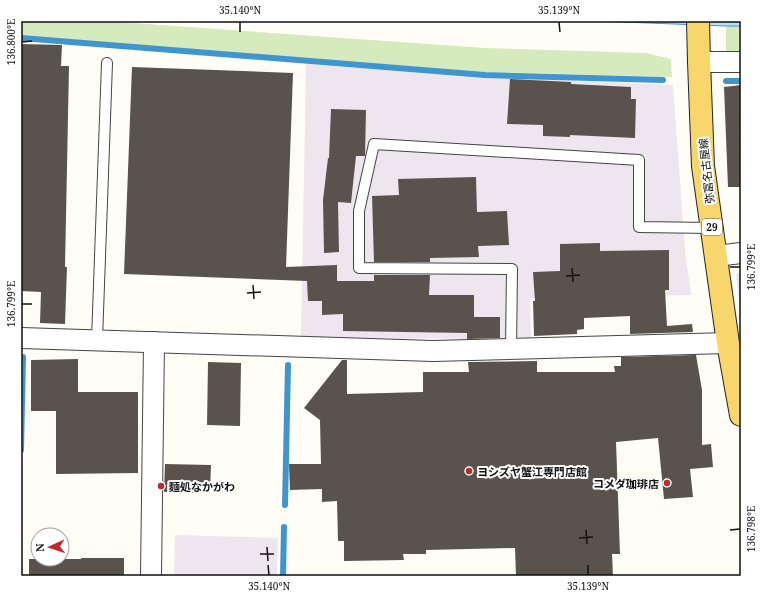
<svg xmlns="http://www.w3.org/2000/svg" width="762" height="597" font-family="'Noto Serif','Noto Sans JP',serif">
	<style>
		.industrial { fill: #eee6ef }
		.green { fill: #d5ebbd }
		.water { fill: #b9e0f7; stroke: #3f96cf }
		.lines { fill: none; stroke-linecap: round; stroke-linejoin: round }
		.stream { stroke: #3f96cf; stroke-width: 6 }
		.building { fill: #5a524d }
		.service-casing { stroke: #444; stroke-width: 12 }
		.minor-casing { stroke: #444; stroke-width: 22 }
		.primary-casing { stroke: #222; stroke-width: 24 }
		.service { stroke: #fff; stroke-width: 10 }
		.minor { stroke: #fff; stroke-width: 20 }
		.primary { stroke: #f9d66b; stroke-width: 22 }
		.ticks { fill: none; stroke: #111; stroke-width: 1.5 }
		.poi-dot { fill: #c4262e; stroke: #fff; stroke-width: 1.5 }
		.labels { text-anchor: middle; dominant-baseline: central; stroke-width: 4; stroke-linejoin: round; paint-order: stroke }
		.shield { fill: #fff; stroke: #585858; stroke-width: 1 }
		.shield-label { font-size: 10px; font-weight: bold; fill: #111 }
		.street-label { font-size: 11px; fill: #111; stroke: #fff }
		.poi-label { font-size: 11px; font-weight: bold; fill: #111; stroke: #fff; text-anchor: start }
		.neatline { fill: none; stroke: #111; stroke-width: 1.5 }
		.ticks-label { font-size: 10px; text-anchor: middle; fill: #111 }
	</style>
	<rect width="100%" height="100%" fill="#fffdf5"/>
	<g class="industrial">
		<polygon points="306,64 486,77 673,85 685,249 691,295 530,298 531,339 301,338"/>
		<polygon points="741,271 741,316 736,274"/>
		<polygon points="175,535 278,538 277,576 174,576"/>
	</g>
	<g class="green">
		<polygon points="21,21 104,21 485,48 646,53 671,59 672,77 485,72 21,37"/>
		<rect x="726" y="26" width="15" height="27"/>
	</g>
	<polygon class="water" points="597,21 741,21 741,26 726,26"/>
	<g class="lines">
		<g class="stream">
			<polyline points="21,38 485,75 663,80"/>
			<polyline points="726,81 741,81"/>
			<polyline points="21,450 23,357"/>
			<polyline points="285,505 288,365"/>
			<polyline points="283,576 284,527"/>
		</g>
	</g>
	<g class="building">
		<polygon points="21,44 62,45 61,66 69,66 65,267 67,267 65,324 40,323 41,292 21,291"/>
		<polygon points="132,67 293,73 286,267 337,265 337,281 374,281 374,275 430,275 429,295 474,295 474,317 500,317 500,338 467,339 467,333 343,331 343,314 322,315 322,301 308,301 307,281 124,274"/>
		<polygon points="510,79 571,82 571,84 631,87 631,99 636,99 635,138 570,135 570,137 543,136 543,125 507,124"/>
		<polygon points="741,85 741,187 728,187 724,87"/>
		<polygon points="331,109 366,110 365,156 356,156 351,203 338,202 339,252 324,253 323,200 328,158 329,158"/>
		<polygon points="476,177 477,212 507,211 509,245 478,246 479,257 430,258 430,262 374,262 372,196 399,195 398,179"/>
		<polygon points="600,243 600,251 669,250 669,290 665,290 667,326 692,324 693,332 630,334 630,316 584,318 584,329 577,330 577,334 534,336 533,301 535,301 533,272 560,271 560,244"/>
		<polygon points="696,355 702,390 702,445 711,444 713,467 690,469 693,497 664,499 658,438 616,442 620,554 612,554 613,576 516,576 515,548 426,550 426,554 403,554 404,560 344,561 344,541 338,541 337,501 322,502 322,489 290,490 289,464 321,464 320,420 304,408 342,360 347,360 347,394 423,392 423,372 469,372 468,362 537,361 537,372 615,372 614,366 621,366 621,357"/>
		<polygon points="78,359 78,392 138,392 138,473 56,474 56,411 31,411 31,360"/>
		<polygon points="208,362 241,363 240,426 207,425"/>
		<polygon points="165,464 211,465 210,493 164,492"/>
		<polygon points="81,558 124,558 124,576 29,576 29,559 81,559"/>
	</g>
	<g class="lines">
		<defs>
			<g id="service">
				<polyline points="97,340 107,63"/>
				<polyline points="511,349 512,269 359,268 359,211 374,144 639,160 639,227 712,228"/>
			</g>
			<g id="minor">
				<polyline points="699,62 741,62"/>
				<polyline points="716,256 741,253"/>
				<polyline points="21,338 433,351 728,343"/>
				<polyline points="151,576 154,342"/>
			</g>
			<polyline id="primary" points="698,21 699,62 703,166 728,343 741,415"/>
		</defs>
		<use href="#service" class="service-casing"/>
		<use href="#minor" class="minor-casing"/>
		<use href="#primary" class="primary-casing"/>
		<use href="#service" class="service"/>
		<use href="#minor" class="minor"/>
		<use href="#primary" class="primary"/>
	</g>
	<path class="ticks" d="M240,22V32M559,22L560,32M22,42L32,41M730,267H740M572,268L573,282M566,276L580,275M253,285L254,299M247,293L261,292M22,304H32M586,530L587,544M730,530L740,529M579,538L593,537M267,547L268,561M260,554H274M268,565L269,575M588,565V575"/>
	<g class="poi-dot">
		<circle cx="469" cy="471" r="4"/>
		<circle cx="667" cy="483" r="4"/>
		<circle cx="161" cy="486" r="4"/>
	</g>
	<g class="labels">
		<rect class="shield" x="702" y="219" width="20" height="16" rx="3"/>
		<g class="shield-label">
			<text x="712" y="227">29</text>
		</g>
		<g class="street-label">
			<text transform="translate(706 171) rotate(-96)">弥富名古屋線</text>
		</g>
		<g class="poi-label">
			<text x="477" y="471">ヨシズヤ蟹江専門店館</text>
			<text x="659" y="483" text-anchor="end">コメダ珈琲店</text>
			<text x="169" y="486">麵処なかがわ</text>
		</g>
	</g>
	<rect width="762" height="597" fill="none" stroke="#ffffff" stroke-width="44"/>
	<g transform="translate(50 547) rotate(267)"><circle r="19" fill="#ffffff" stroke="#a0a0a0"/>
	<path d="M0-3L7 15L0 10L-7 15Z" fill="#c4262e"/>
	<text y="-6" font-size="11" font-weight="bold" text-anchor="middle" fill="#111111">N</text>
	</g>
	<rect x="22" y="22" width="718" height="553" class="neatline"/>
	<g class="ticks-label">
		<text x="240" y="14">35.140°N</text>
		<text x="559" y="14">35.139°N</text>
		<text transform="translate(11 42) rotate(-90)" y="4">136.800°E</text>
		<text transform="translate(751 267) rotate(-90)" y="4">136.799°E</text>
		<text transform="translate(11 304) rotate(-90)" y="4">136.799°E</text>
		<text transform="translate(751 529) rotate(-90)" y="4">136.798°E</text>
		<text x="269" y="590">35.140°N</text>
		<text x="588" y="590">35.139°N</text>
	</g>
</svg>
